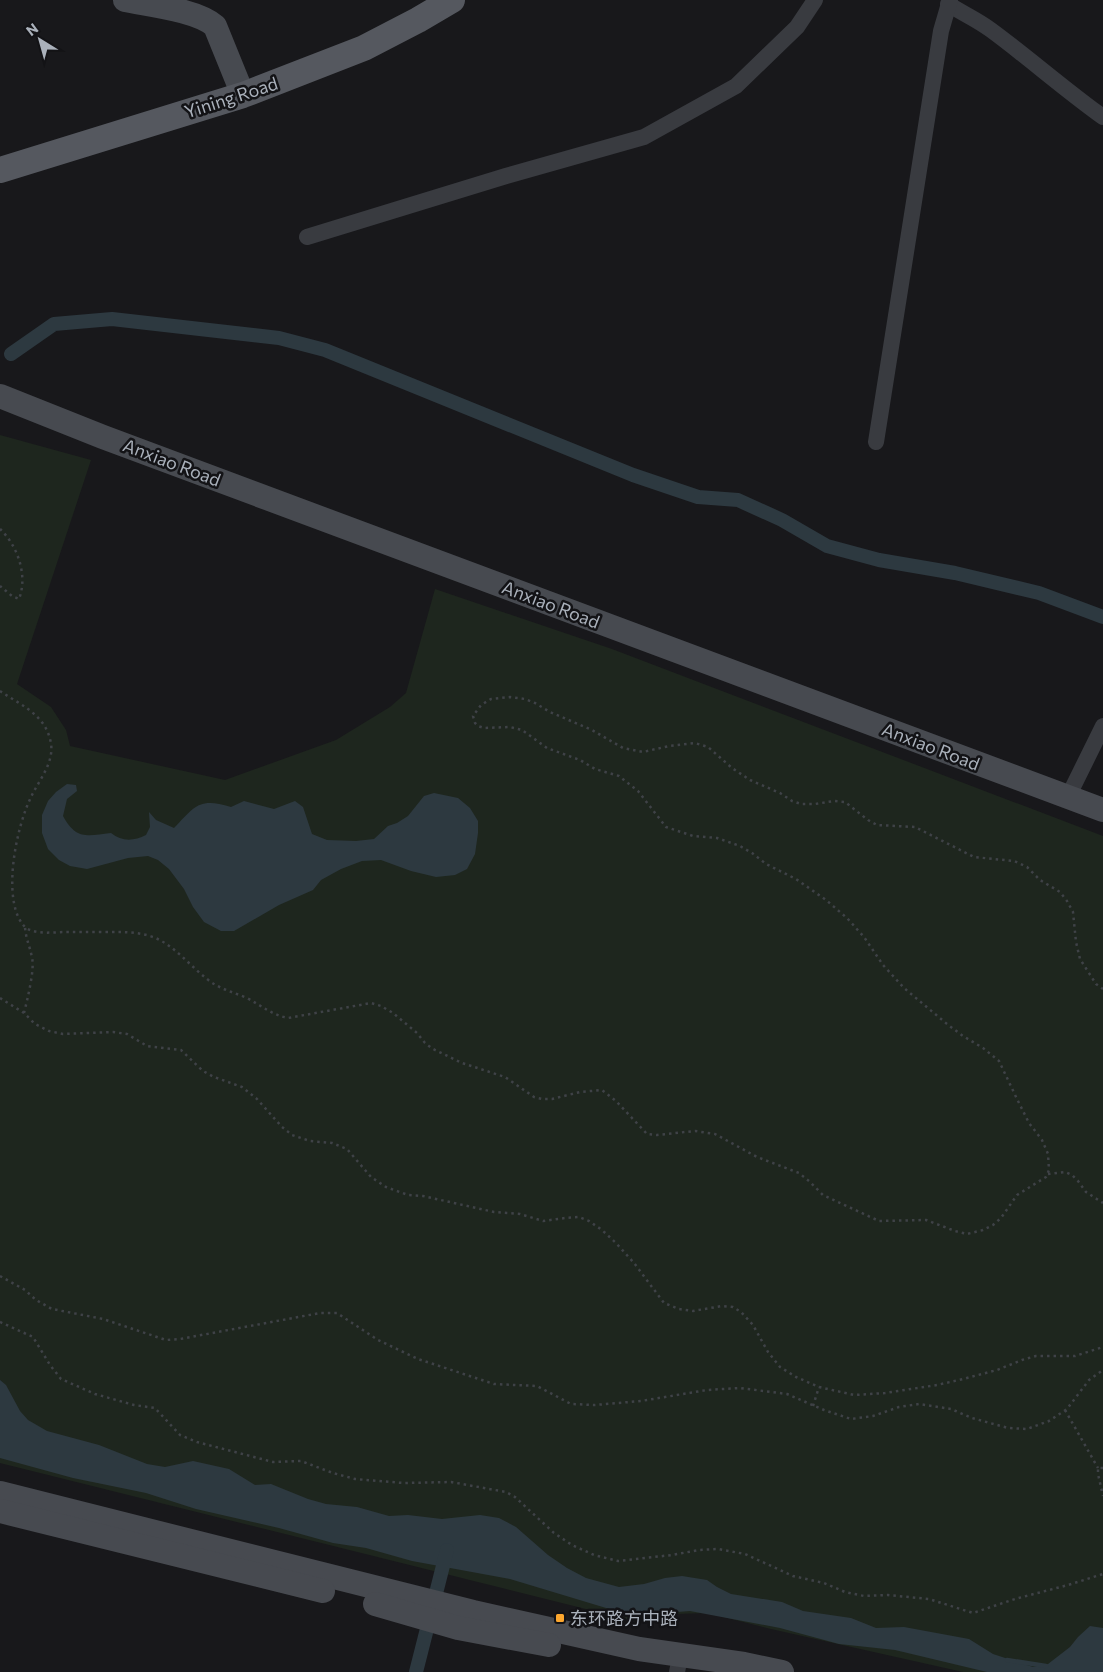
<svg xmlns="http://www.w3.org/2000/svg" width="1103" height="1672" font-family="Commissioner,'Noto Sans SC',sans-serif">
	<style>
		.green { fill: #1e261e }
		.water { fill: #2d3940 }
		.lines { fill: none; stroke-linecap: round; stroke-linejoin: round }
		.stream { stroke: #2d3940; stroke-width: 4.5 }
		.canal { stroke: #2d3940; stroke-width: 14 }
		.path { stroke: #3f4247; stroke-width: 2.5; stroke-dasharray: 2.5 4; stroke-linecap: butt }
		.street { stroke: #393b40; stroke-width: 16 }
		.secondary { stroke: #474a50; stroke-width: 24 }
		.primary { stroke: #55585f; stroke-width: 26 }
		.poi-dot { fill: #fda72e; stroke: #131316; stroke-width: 2 }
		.labels { text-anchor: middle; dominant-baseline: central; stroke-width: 5; stroke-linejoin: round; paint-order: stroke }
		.street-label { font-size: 18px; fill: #aab1bb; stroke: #131316 }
		.poi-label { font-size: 18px; fill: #aab1bb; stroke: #131316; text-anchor: start }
	</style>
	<rect width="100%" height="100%" fill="#18181b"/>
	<polygon class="green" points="0,435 91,460 17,684 51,707 66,730 70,746 225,780 336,740 390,707 406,693 435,589 612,649 1103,836 1103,1672 963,1672 771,1629 708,1613 675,1614 638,1622 0,1463"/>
	<g class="water">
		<path d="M67,784L76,785L77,791L67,799L63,816C76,840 87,836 111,833C122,842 134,841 146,835L150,827L149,812L156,820L174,828C195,806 199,797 231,807L244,801L274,809L295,801L303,807L312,834L327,840L356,841L374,839L388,826L397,823L408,816L424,796L434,793L458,798L470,808L478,821V833L475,854L467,869L455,875L436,877L411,871L381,860L362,861L341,869L321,880L313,890L279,905L234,931H221L204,922L193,907L184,889L169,869L158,860L148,856L128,858L87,869L70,866L59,860L48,849L42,833V815L48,801L56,792Z"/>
		<polygon points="0,1380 6,1385 20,1411 28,1420 47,1431 99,1445 147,1464 165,1467 193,1461 229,1469 255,1485 271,1484 308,1499 326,1504 357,1507 389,1516 408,1515 442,1519 480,1515 499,1518 516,1527 548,1555 567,1568 586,1578 619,1587 644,1584 665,1578 682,1576 707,1580 717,1587 731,1594 782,1602 803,1611 851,1618 876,1628 904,1627 969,1639 993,1654 1033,1667 1048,1664 1070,1647 1078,1637 1090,1626 1103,1628 1103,1672 987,1672 895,1650 839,1644 780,1628 690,1611 651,1614 626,1614 510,1579 412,1561 366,1548 333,1543 279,1528 196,1509 146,1493 73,1478 0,1458"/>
	</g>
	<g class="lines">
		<polyline class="stream" points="1007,1660 1046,1666"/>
		<g class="canal">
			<polyline points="11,354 54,324 112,319 279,338 325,350 633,475 698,497 738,500 782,520 827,546 879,560 955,573 1039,593 1103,617"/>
			<polyline points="416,1672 447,1550"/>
		</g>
		<g class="path">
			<path d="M0,529C18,546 28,576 19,599L12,596L0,586"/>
			<path d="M0,691C19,704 44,714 50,739C56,760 41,777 32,795C16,826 0,904 26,928C38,935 53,932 67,932C78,932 89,932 101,932C119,932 136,931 153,937C174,945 189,965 207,979C219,989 233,992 247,998C262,1006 272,1015 288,1018L371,1003L381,1006L393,1013L417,1033L425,1043L433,1049L462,1063L505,1077L534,1097L542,1099H552L580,1092L602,1090L616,1101L647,1134L657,1135L695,1131L715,1134L757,1157L799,1173L809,1181L823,1195L879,1221L926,1220L955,1231L967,1234L983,1230L993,1225L1001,1218L1017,1195L1046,1177L1049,1170L1048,1154L1042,1140L1029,1123L1017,1099L999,1061L983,1048L963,1036L947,1024L904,988L883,965L864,937L847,918L826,900L796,879L766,864L752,853L740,846L717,838L693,836L666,827L638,791L619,776L595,769L580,760L547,748L522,730L510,727L484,728L478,726L475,723L473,716L481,705L491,699L510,697L525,699L535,703L550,712L592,730L623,748L643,752L669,746L695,743L708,747L732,768L750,780L780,793L792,801L801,804H815L834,801L845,802L868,820L877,825L915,827L974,857L1014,861L1027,867L1040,880L1060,892L1067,901L1073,912L1076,942L1080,959L1096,984L1103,989"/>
			<polyline points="0,998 24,1013 35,1024 49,1031 63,1034 113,1032 127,1034 147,1046 181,1050 203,1071 214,1077 242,1087 257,1099 282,1127 292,1135 310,1141 332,1143 347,1149 371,1177 386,1187 408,1195 423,1196 494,1212 520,1214 543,1221 565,1218 579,1217 589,1221 602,1230 616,1243 634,1263 664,1303 679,1309 693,1311 722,1306 733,1307 741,1312 753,1325 768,1352 780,1367 796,1377 819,1387 854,1395 885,1393 937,1385 963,1379 997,1370 1022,1360 1036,1356 1075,1356 1103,1347"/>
			<path d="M24,1013C27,1001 35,969 32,958C30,946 26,940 25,927"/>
			<polyline points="1048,1174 1065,1172 1072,1175 1078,1181 1086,1192 1103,1203"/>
			<polyline points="0,1276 25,1290 36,1300 52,1309 103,1319 166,1340 180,1339 320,1313 337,1313 378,1340 418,1359 494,1384 537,1386 571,1404 595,1405 641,1401 707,1390 740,1388 787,1394 824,1410 851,1419 873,1416 899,1407 919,1404 951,1409 972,1418 1008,1428 1027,1429 1049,1421 1067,1409 1089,1380 1103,1370"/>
			<polyline points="0,1322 33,1337 50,1365 61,1379 95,1394 134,1405 155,1408 180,1435 197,1442 273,1462 301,1461 333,1473 355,1479 403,1483 451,1482 506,1492 515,1497 554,1533 572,1545 594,1555 618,1561 672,1555 699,1550 718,1549 745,1554 793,1576 824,1583 845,1592 864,1596 888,1595 929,1599 973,1613 1015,1599 1068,1585 1103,1574"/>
			<polyline points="813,1406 819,1387"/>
			<polyline points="1065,1410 1098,1468"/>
			<polyline points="1103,1468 1098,1468 1098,1474 1103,1496"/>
		</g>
		<g class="street">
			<path d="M948,4C962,13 978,20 991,30C1029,58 1064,89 1103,117"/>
			<polyline points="307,237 506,176 644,137 736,86 797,27 815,0"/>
			<polyline points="876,442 941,31 950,0"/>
			<polyline points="1068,797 1103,726"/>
			<polyline points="677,1672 678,1667"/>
		</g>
		<g class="secondary">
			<path d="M125,0C149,5 197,10 215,26L243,95"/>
			<polyline points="0,396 103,437 1103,810"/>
			<polyline points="0,1493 473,1612 639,1649 744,1664 782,1672"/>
			<polyline points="0,1511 323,1591"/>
			<polyline points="375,1604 458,1628 549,1645"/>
		</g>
		<polyline class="primary" points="0,170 243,95 364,48 418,20 452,0"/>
	</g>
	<rect class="poi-dot" x="555" y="1613" width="10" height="10" rx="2.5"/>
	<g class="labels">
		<g class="street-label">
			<text transform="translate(231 97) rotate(-18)">Yining Road</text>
			<text transform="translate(172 462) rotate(21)">Anxiao Road</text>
			<text transform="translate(551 604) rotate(21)">Anxiao Road</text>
			<text transform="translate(931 746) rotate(21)">Anxiao Road</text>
		</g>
		<g class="poi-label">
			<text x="570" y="1618">东环路方中路</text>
		</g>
	</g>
	<g transform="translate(40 40) rotate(323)" stroke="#131316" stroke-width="4" paint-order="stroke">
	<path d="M0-4L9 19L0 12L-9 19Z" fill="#aab1bb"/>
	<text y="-8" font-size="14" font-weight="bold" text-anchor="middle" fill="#aab1bb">N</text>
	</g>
</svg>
